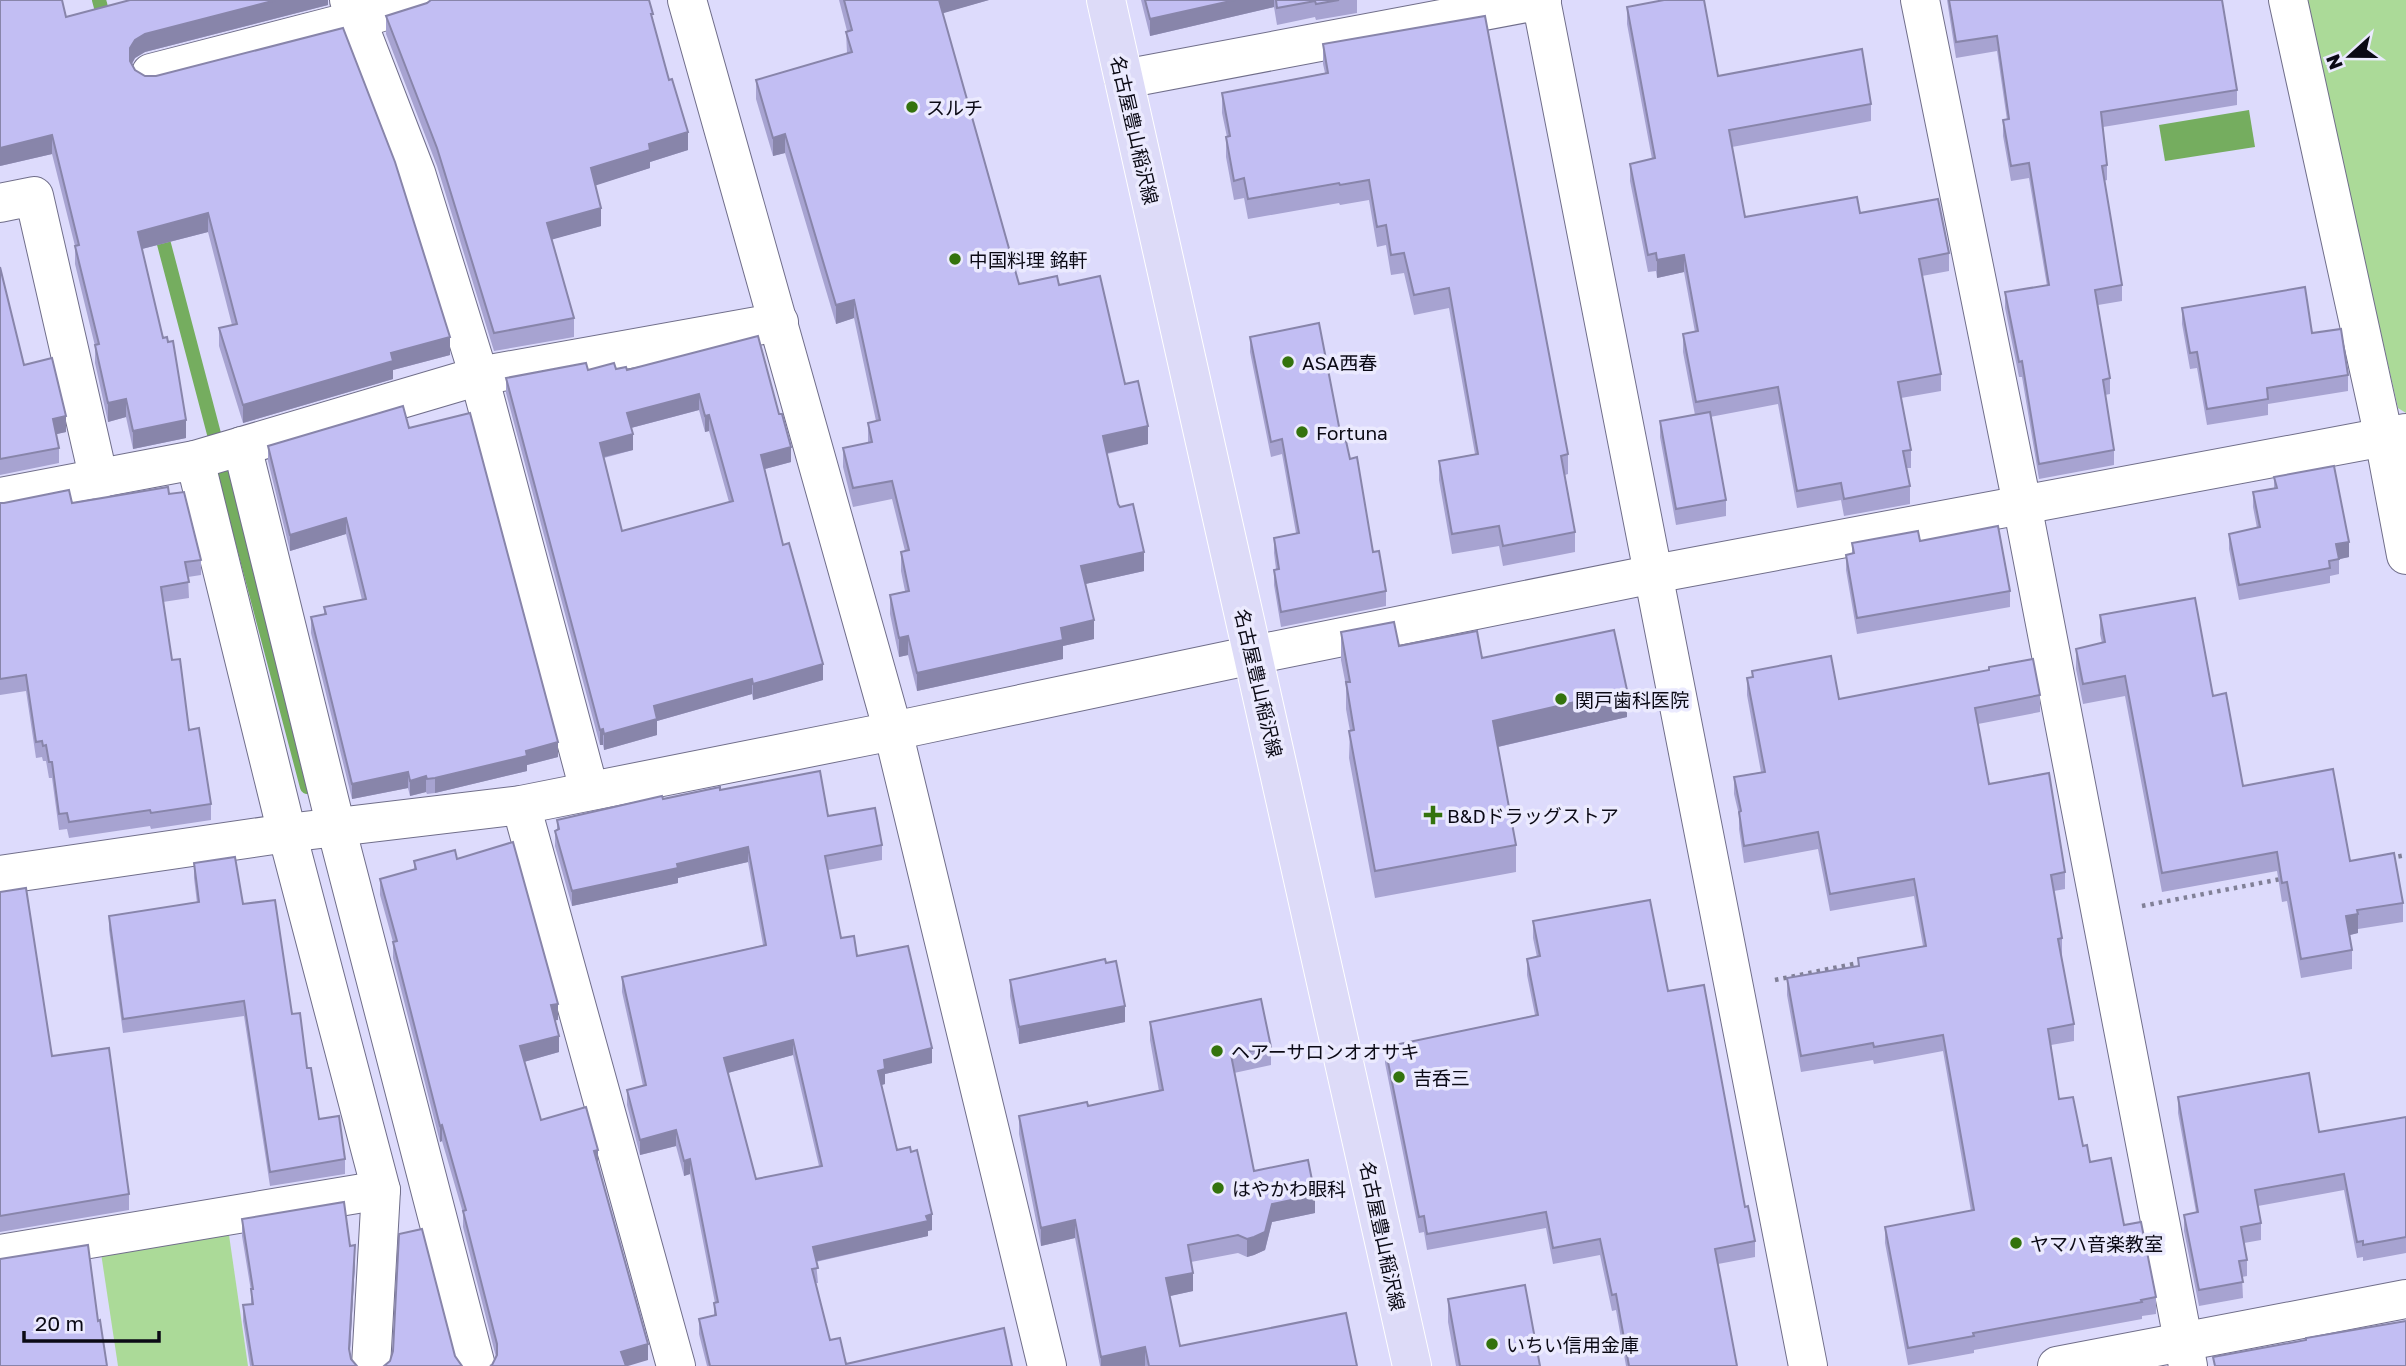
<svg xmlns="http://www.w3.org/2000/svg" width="2406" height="1366" font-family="'Golos Text','Noto Sans JP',sans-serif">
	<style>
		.green { fill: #abda98 }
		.water { fill: #75ad5f }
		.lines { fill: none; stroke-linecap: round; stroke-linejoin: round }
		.stream { stroke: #75ad5f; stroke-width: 14 }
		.minor-casing { stroke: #706e8a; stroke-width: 40 }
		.major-casing { stroke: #fff; stroke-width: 40 }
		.path { stroke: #818097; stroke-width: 4.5; stroke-dasharray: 3.5 5; stroke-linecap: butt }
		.minor { stroke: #fff; stroke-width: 38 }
		.major { stroke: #dddbf8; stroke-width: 38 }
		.wall { fill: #a7a3d1; fill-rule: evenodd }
		.shaded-wall { fill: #8885aa }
		.building { fill: #c2bef3; stroke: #8885aa; stroke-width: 2; fill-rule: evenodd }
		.poi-dot { fill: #34730d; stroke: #ebeafe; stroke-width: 2.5 }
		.labels { text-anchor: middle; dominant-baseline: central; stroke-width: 7; stroke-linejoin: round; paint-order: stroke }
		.poi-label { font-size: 19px; fill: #0b0a15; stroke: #ebeafe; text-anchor: start }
		.street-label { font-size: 19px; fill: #0b0a15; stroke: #ebeafe }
	</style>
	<rect width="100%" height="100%" fill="#dddbfc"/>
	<g class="green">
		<polygon points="2305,0 2406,0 2406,413 2398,408"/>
		<polygon points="229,1235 248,1366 118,1366 101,1253"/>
	</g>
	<polygon class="water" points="2249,110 2255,147 2165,161 2159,125"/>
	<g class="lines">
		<g class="stream">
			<polyline points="99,0 106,26"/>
			<polyline points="159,225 307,787"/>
		</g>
		<defs>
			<g id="minor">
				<polyline points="349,0 416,173 479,376 589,790"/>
				<polyline points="687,0 893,731 1047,1366"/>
				<polyline points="1541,0 1808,1366"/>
				<polyline points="1920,0 2022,504 2188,1366"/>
				<polyline points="2288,0 2384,438 2406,555"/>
				<polyline points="151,73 356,20 420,0"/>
				<polyline points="1124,79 1542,0"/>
				<polyline points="0,203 34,196 99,480"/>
				<polyline points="242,446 336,827 476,1366"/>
				<polyline points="195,460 287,833 381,1190 371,1366"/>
				<polyline points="0,497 195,460 479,376 779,322"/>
				<polyline points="521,805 676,1366"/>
				<polyline points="0,875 287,833 521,805 893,731 1253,655 1654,574 2406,433"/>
				<polyline points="0,1254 381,1190"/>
				<polyline points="2057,1366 2406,1299"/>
			</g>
			<polyline id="major" points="1106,0 1412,1366"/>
		</defs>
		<use href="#minor" class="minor-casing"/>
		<use href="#major" class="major-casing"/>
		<g class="path">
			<polyline points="2390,858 2406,855"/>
			<polyline points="2142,906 2281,879"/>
			<polyline points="1775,980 1863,962"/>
		</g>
		<use href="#minor" class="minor"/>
		<use href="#major" class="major"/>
	</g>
	<g class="wall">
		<polygon points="328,0 328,5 145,52 135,58 132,64 135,70 450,355 393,370 393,379 243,423 219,346 219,328 232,325 208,232 142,249 186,438 133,449 126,417 108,422 95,363 95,346 75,264 75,246 52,154 0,166 66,17"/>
		<polygon points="839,0 989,0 942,13 1019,284 1059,285 1125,384 1148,444 1107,454 1118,504 1144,571 1085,584 1094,639 1063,646 1063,659 917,691 908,655 899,657 890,614 890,595 905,591 901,571 901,552 905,551 892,499 853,507 843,467 843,448 868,443 868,423 876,421 854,318 836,324 785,153 773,156 756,99 756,80 847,53 846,32 847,31"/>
		<polygon points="1141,0 1357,0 1357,13 1316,20 1315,17 1277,25 1274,7 1150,36"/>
		<polygon points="1947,0 2222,0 2237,90 2237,105 2103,127 2107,165 2107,180 2104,181 2122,285 2122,301 2098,305 2110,378 2110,394 2105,395 2114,450 2114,465 2039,479 2022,377 2019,377 2005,308 2005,292 2047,286 2029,178 2011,181 2003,136 2003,120 2007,120 1997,51 1956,58"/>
		<polygon points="427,3 653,23 688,150 650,162 650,168 595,185 601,226 552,239 574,318 574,337 494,351 437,166 386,34 386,16"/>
		<polygon points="1627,7 1718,76 1871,104 1871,121 1732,147 1745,217 1860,213 1949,253 1949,271 1922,276 1941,374 1941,391 1901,398 1911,450 1911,468 1906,468 1910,486 1910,504 1844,516 1841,500 1797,508 1778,404 1710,417 1726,500 1726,516 1676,525 1660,437 1660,421 1695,415 1683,352 1683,334 1695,332 1684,272 1657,278 1656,271 1648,272 1630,181 1630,164 1652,159 1627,24"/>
		<polygon points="1323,44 1568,454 1568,474 1565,475 1575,532 1575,552 1503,566 1499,546 1452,554 1439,480 1439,461 1475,454 1449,308 1414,315 1404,273 1391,275 1386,245 1377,247 1369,200 1340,205 1339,203 1248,219 1244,198 1234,200 1226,157 1226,137 1227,137 1222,113 1222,93 1325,73 1323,64"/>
		<polygon points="0,267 24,365 66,432 56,434 59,448 59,463 0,475"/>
		<polygon points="2182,308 2312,333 2348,375 2348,391 2268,404 2268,415 2207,425 2197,368 2190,369 2182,324"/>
		<path d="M758,336L791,462L765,469L783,545L823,680L753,700L752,694L657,721V735L604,750L603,745H600L506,393V378L588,370L616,369L627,370ZM699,410L705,432L709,431L729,502L622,531L604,458L633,450L631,428Z"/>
		<polygon points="1250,337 1342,442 1350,459 1373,552 1386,591 1386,606 1281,627 1274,585 1274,570 1276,569 1274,553 1274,538 1296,533 1282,454 1271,457 1250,352"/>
		<polygon points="409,428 558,757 527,765 527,771 435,793 427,794 426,792 410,796 408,788 352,799 311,633 311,617 324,615 324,607 362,600 346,534 290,551 268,461 268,446"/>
		<polygon points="2274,477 2349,557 2339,559 2339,574 2330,576 2330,583 2239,600 2229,549 2229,534 2257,528 2253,507 2253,492 2274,488"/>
		<polygon points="169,494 201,560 201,575 188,577 189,598 163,602 172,660 189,730 211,804 211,820 151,829 150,826 69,838 67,829 59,830 52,778 49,778 46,761 43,761 42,757 36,758 26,691 0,695 0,503 72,503"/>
		<polygon points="1920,541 2010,591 2010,607 1857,634 1846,570 1846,555 1852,553 1852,543"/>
		<polygon points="2100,615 2213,696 2243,786 2350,861 2403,903 2403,922 2358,929 2358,933 2350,935 2352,950 2352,969 2301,978 2287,901 2282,902 2277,871 2162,892 2125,696 2083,704 2076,669 2076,649 2102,643 2100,634"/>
		<polygon points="1341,632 1399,646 1482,658 1627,717 1498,747 1516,845 1516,872 1375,898 1349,758 1350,731 1346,709 1346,686 1341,660"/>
		<polygon points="1752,671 1839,699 2040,695 2040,712 1978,724 1989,784 2065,872 2065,889 2054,891 2062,938 2062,955 2061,955 2074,1024 2074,1041 2051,1045 2059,1099 2090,1162 2124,1225 2156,1297 2156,1314 2142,1316 2142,1319 1974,1350 1974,1353 1908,1365 1885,1243 1885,1227 1971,1211 1943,1051 1874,1064 1873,1060 1801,1072 1787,995 1787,978 1858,966 1858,958 1923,946 1914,896 1830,911 1818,849 1744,863 1739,829 1739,815 1734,794 1734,777 1761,772 1747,695 1747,678 1752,677"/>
		<path d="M720,790L828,816L882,845V860L828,870L841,938L857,956L932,1063L885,1074V1084L881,1085L897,1150L932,1230L928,1231V1236L816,1262L818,1283H816L830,1340L846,1364L1012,1366H707L699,1334V1319L714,1315V1303H715L690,1174L684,1176L676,1146L640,1155L627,1105V1090L643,1086L622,992V977L763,945L748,862L678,878V883L572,906L555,846V831L557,830V820ZM793,1055L819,1166L756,1179L728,1073Z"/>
		<polygon points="457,859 558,1020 555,1020 559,1052 524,1062 541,1120 598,1166 648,1360 492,1365 496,1357 463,1227 463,1213 442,1141 440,1142 393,958 393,942 380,895 380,879 414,869 414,861"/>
		<polygon points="194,863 243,904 292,1014 307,1068 319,1119 345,1159 345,1174 270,1186 244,1016 123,1033 109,930 109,916 197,903 194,878"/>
		<polygon points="0,892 52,1056 129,1194 129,1210 0,1232"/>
		<polygon points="1533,921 1668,991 1745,1207 1755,1241 1755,1257 1718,1264 1737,1366 1626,1366 1616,1310 1612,1311 1600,1255 1553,1264 1546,1228 1427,1250 1424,1232 1419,1233 1385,1063 1385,1047 1535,1015 1527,975 1527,959 1537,957 1533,938"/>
		<polygon points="1010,980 1125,1022 1019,1044 1010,996"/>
		<polygon points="1150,1022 1271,1047 1271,1065 1234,1073 1254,1171 1315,1213 1272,1222 1265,1250 1254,1255 1247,1257 1238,1253 1191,1262 1193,1291 1169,1296 1180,1346 1357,1366 1100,1366 1075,1238 1041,1246 1019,1134 1019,1116 1088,1106 1159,1091 1150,1040"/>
		<polygon points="2178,1097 2319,1132 2406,1117 2406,1253 2363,1261 2363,1257 2357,1258 2344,1190 2258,1206 2261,1223 2261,1240 2244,1243 2247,1260 2247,1276 2242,1277 2243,1298 2199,1306 2184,1231 2184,1215 2196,1212 2178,1113"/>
		<polygon points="242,1219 350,1246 355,1262 350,1353 351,1359 357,1366 250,1366 243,1321 243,1305 251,1304 251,1291 242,1236"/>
		<polygon points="1448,1299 1540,1366 1456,1366 1448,1322"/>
	</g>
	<g class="shaded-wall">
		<polygon points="276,0 328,0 328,5 145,52 135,58 130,67 130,48 135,40 145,34"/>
		<polygon points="937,0 989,0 937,15"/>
		<polygon points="1235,0 1274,0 1274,7 1150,36 1150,19"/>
		<polygon points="688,132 688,150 650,162 650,168 591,187 591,168 649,144"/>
		<polygon points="785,134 785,153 773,156 773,138"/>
		<polygon points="52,135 52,154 0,166 0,148"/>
		<polygon points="601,208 601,226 547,241 547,223"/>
		<polygon points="208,213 208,232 138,250 138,232"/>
		<polygon points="1684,255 1684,272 1657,278 1657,260"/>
		<polygon points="854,300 854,318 836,324 836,305"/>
		<polygon points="450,337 450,355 393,370 393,379 243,423 243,405 391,353"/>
		<polygon points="699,394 699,410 627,429 627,413"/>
		<polygon points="126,399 126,417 108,422 108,403"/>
		<polygon points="709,415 709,431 705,432 705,416"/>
		<polygon points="66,416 66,432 53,435 53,419"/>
		<polygon points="186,420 186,438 133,449 133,431"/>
		<polygon points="1148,426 1148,444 1103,454 1103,436"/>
		<polygon points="633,434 633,450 600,458 600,443"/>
		<polygon points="791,447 791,462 761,470 761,455"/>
		<polygon points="346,518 346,534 290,551 290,535"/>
		<polygon points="2349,542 2349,557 2336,560 2336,544"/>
		<polygon points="1144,552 1144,571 1081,585 1081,566"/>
		<polygon points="1094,620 1094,639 1063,646 1063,659 917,691 917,673 1061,628"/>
		<polygon points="908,636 908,655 899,657 899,638"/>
		<polygon points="823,664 823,680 753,700 753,684"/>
		<polygon points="752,679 752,694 657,721 657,735 604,750 604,734 654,706"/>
		<polygon points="1627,690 1627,717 1493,748 1493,721"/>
		<polygon points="603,729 603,745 600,745 600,730"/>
		<polygon points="558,742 558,757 527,765 527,771 435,793 435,778"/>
		<polygon points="408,772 408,788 352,799 352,784"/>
		<polygon points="426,776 426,792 410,796 410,781"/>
		<polygon points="748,847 748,862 678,878 678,883 572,906 572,891 677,864"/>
		<polygon points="2358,914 2358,933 2346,936 2346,916"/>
		<polygon points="558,1004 558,1020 551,1021 551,1005"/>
		<polygon points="1125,1006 1125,1022 1019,1044 1019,1027"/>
		<polygon points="559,1036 559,1052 520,1063 520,1046"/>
		<polygon points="793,1040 793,1055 724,1074 724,1058"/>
		<polygon points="932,1048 932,1063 885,1074 885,1084 878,1086 878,1071 884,1060"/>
		<polygon points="442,1125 442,1141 440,1142 440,1126"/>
		<polygon points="676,1130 676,1146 640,1155 640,1140"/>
		<polygon points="598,1150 598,1166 594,1151"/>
		<polygon points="690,1159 690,1174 684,1176 684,1161"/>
		<polygon points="1315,1195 1315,1213 1272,1222 1265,1250 1254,1255 1247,1257 1247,1239 1272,1204"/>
		<polygon points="932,1214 932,1230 928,1231 928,1236 813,1262 813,1247"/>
		<polygon points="1075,1220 1075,1238 1041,1246 1041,1228"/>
		<polygon points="355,1245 355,1262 349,1365 349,1349"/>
		<polygon points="1193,1273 1193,1291 1166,1297 1166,1278"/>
		<polygon points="648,1344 648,1360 628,1366 621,1366 621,1352"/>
		<polygon points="1145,1347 1145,1366 1101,1366 1101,1357"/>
	</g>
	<g class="building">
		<polygon points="0,0 62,0 66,17 130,0 276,0 145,34 135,40 130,48 130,61 135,70 145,76 156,76 343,28 395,162 450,337 391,353 393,361 243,405 219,328 237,324 208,213 138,232 163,338 167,337 168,342 173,341 186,420 133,431 126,399 108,403 95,345 99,344 75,246 79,245 52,135 0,148"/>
		<polygon points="431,0 649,0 653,14 651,14 669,80 672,79 688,132 649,144 650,150 591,168 601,208 547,223 574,318 494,333 437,148 386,16 427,3"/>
		<polygon points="844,0 939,0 1019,284 1057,276 1059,285 1100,276 1125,384 1138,381 1148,426 1103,436 1118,504 1120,507 1133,504 1144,552 1081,566 1094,620 1061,628 1063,640 917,673 908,636 899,638 890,595 909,591 901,552 909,550 892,481 853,488 843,448 872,442 868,423 880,420 854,300 836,305 785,134 773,138 756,80 852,52 846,32 852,30"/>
		<polygon points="1145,0 1235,0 1150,19"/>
		<polygon points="1276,0 1339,0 1316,4 1315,1 1277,8"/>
		<polygon points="1664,0 1704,0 1718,76 1862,49 1871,104 1729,130 1745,217 1857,197 1860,213 1938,199 1949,253 1919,259 1941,374 1898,382 1911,450 1903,451 1910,486 1844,499 1841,483 1797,491 1778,387 1696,402 1683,334 1698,331 1684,255 1657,260 1656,253 1648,255 1630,164 1655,158 1627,7"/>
		<polygon points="1949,0 2222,0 2237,90 2101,112 2107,165 2102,166 2122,285 2095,290 2110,378 2103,380 2114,450 2039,464 2022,361 2019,362 2005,292 2049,285 2029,163 2011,166 2003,120 2009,119 1997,36 1956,42"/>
		<polygon points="1485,16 1568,454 1561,456 1575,532 1503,546 1499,526 1452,534 1439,461 1478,454 1449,288 1414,295 1404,253 1391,255 1386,225 1377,227 1369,180 1340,185 1339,183 1248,199 1244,178 1234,181 1226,137 1230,136 1222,93 1328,73 1323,44"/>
		<polygon points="0,267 24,365 52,358 66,416 53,419 59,448 0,459"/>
		<polygon points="2305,287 2312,333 2341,329 2348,375 2267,388 2268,399 2207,409 2197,352 2190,353 2182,308"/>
		<polygon points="1319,323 1342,442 1346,441 1350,459 1357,457 1373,552 1379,551 1386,591 1281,612 1274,570 1279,569 1274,538 1299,533 1282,439 1271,442 1250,337"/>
		<path d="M758,336L779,414H782L791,447L761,455L783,545L789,543L823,664L753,684L752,679L654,706L657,719L604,734L603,729L600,730L506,378L586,363L588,370L614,363L616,369L626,367L627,370ZM699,394L705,416L709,415L733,501L622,531L600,443L633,434L627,413Z"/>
		<polygon points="403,406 409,428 470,413 558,742 526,751 527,756 435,778 427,779 426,776 410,781 408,772 352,784 311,617 326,614 324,607 366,599 346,518 290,535 268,446"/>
		<polygon points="1710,412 1726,500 1676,509 1660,421"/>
		<polygon points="2334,466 2349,542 2336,544 2339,559 2329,561 2330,568 2239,585 2229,534 2260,527 2253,492 2277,488 2274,477"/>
		<polygon points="168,487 169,494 184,492 201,560 185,562 189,582 161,587 172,660 180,659 189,730 199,728 211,804 151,813 150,810 69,822 67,813 59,814 52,762 49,762 46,745 43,746 42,741 36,742 26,675 0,679 0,503 4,503 69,490 72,503"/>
		<polygon points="1998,526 2010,591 1857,618 1846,555 1854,553 1852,543 1918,531 1920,541"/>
		<polygon points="2195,598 2213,696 2226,693 2243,786 2333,769 2350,861 2394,853 2403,903 2357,910 2358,914 2346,916 2352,950 2301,959 2287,882 2282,883 2277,852 2162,873 2125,676 2083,684 2076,649 2105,642 2100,615"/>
		<polygon points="1394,622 1399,646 1477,631 1482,658 1614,630 1627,690 1493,721 1516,845 1375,871 1349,731 1354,730 1346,682 1350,682 1341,632"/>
		<polygon points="1831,656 1839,699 1989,670 1989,667 2033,659 2040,695 1975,708 1989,784 2049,773 2065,872 2051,875 2062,938 2058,939 2074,1024 2048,1029 2059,1099 2073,1097 2083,1146 2087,1145 2090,1162 2111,1158 2124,1225 2141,1222 2156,1297 2141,1300 2142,1302 1973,1333 1974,1336 1908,1348 1885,1227 1974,1210 1943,1035 1874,1047 1873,1043 1801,1056 1787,978 1859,966 1858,958 1926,946 1914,879 1830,894 1818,832 1744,846 1739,812 1741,811 1734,777 1765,772 1747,678 1753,677 1752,671"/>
		<path d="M820,771L828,816L875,808L882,845L825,856L841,938L854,936L857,956L908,946L932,1048L884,1060L885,1069L878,1071L897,1150L910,1147L911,1152L917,1150L932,1214L926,1216L928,1221L813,1247L818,1268L812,1269L830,1340L840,1338L846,1364L1004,1328L1012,1366H710L699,1319L716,1315L714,1303L718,1302L690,1159L684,1161L676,1130L640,1140L627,1090L646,1085L622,977L766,945L748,847L677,864L678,868L572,891L555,831L559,829L557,820L662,796L663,799L720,787V790ZM793,1040L822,1166L756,1179L724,1058Z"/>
		<polygon points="513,842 558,1004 551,1005 559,1036 520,1046 541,1120 586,1107 598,1150 594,1151 648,1344 621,1352 626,1366 490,1366 492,1365 497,1355 497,1344 463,1211 466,1210 442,1125 440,1126 393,942 397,941 380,879 416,869 414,861 455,850 457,859"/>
		<polygon points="235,857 243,904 275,900 292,1014 300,1013 307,1068 311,1068 319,1119 339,1116 345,1159 270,1172 244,1001 123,1019 109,916 199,902 194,863"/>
		<polygon points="26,888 52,1056 109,1048 129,1194 0,1216 0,892"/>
		<polygon points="1650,900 1668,991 1704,985 1745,1207 1748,1206 1755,1241 1715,1249 1737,1366 1629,1366 1616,1294 1612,1295 1600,1239 1553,1248 1546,1212 1427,1234 1424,1216 1419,1217 1385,1047 1538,1015 1527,959 1540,956 1533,921"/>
		<polygon points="1105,959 1106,963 1116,961 1125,1006 1019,1027 1010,980"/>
		<polygon points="1261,999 1271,1047 1231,1055 1254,1171 1308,1160 1315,1195 1272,1204 1265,1232 1254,1237 1247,1239 1238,1235 1188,1245 1193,1273 1166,1278 1180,1346 1346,1313 1357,1366 1149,1366 1145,1347 1101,1357 1075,1220 1041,1228 1019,1116 1087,1102 1088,1106 1163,1090 1150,1022"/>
		<polygon points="2309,1073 2319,1132 2406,1117 2406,1237 2363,1245 2363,1241 2357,1242 2344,1174 2255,1190 2261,1223 2241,1227 2247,1260 2239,1261 2243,1282 2199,1290 2184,1215 2198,1212 2178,1097"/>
		<polygon points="344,1202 350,1246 355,1245 349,1349 351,1359 357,1366 253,1366 243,1305 253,1304 251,1289 253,1289 242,1219"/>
		<polygon points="422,1229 455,1356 462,1366 384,1366 390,1361 393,1351 399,1234"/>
		<polygon points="88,1245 98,1321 100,1320 107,1366 0,1366 0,1259"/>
		<polygon points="1525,1285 1540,1366 1460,1366 1448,1299"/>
		<polygon points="2406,1321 2406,1366 2215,1366 2213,1357 2306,1340 2306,1338"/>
	</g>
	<g class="poi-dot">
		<circle cx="912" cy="107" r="7"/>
		<circle cx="955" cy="259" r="7"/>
		<circle cx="1288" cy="362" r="7"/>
		<circle cx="1302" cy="432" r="7"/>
		<circle cx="1561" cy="699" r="7"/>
		<path d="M1429.5 804.5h7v7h7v7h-7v7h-7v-7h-7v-7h7z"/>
		<circle cx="1217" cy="1051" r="7"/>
		<circle cx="1399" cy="1077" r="7"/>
		<circle cx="1218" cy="1188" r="7"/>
		<circle cx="2016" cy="1243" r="7"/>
		<circle cx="1492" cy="1344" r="7"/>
	</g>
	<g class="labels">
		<g class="poi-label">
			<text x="926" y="107">スルチ</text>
			<text x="969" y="259">中国料理 銘軒</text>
			<text x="1302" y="362">ASA西春</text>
			<text x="1316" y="432">Fortuna</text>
			<text x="1575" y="699">関戸歯科医院</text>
			<text x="1447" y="815">B&amp;Dドラッグストア</text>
			<text x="1231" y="1051">ヘアーサロンオオサキ</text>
			<text x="1413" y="1077">吉呑三</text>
			<text x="1232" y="1188">はやかわ眼科</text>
			<text x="2030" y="1243">ヤマハ音楽教室</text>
			<text x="1506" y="1344">いちい信用金庫</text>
		</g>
		<g class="street-label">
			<text transform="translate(1135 130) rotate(77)">名古屋豊山稲沢線</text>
			<text transform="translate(1259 683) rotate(77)">名古屋豊山稲沢線</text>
			<text transform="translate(1383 1236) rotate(78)">名古屋豊山稲沢線</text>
		</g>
	</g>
	<g transform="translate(2350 56) rotate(249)" stroke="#ebeafe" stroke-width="5" paint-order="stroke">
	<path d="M0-5L12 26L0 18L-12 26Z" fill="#0b0a15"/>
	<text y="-10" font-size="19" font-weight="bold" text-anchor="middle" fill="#0b0a15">N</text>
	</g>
	<path d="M24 1331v10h135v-10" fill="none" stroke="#0b0a15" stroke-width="3.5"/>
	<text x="35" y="1331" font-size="21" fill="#0b0a15" stroke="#ebeafe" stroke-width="5" paint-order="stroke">20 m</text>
</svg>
